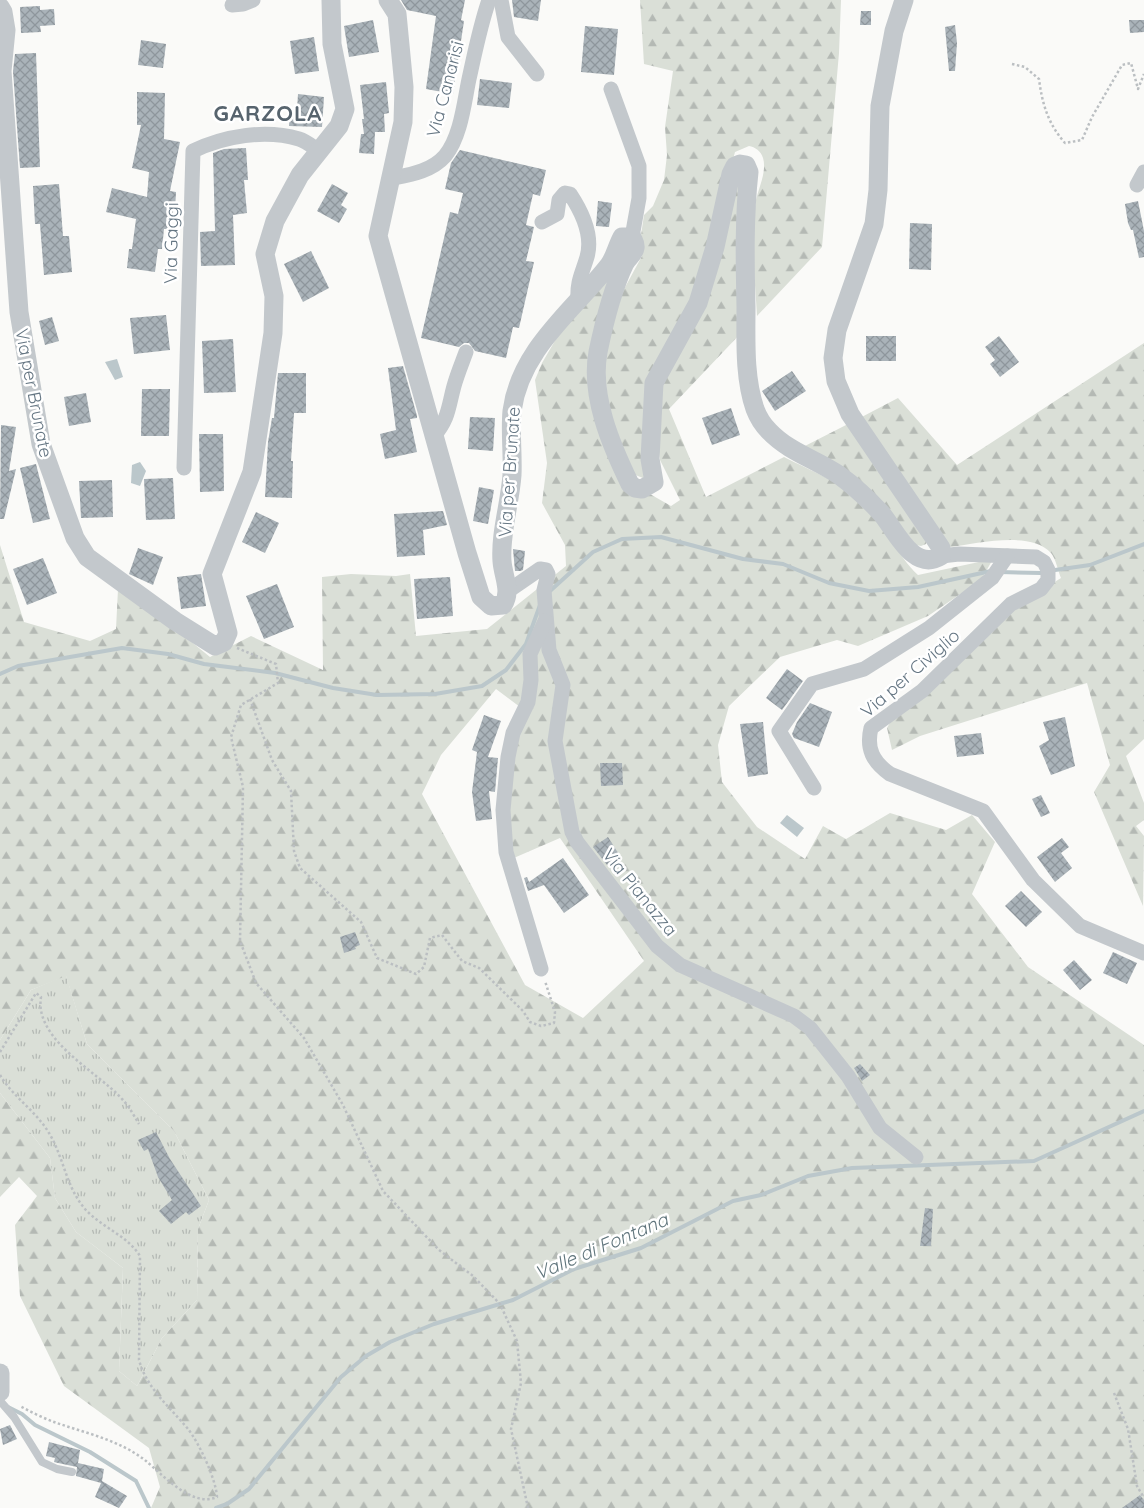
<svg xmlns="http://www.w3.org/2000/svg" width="1144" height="1508" font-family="Quicksand,sans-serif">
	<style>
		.grass { fill: url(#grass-tufts) }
		.forest { fill: url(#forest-firs); fill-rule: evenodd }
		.water { fill: #bbc7cb }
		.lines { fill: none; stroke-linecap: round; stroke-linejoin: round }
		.stream { stroke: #bbc7cb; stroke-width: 4 }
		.building { fill: url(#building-cross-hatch) }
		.path { stroke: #bbbfc2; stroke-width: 2.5; stroke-dasharray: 2.5 2.5; stroke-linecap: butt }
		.service { stroke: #c3c8cc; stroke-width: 8 }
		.minor { stroke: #c3c8cc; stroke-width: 15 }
		.tertiary { stroke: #c3c8cc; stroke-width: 19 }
		.labels { text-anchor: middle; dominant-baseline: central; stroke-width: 5; stroke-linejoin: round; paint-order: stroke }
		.street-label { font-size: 18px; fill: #657683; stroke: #fff }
		.water-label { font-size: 19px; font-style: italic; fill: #60757c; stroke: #fff }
		.district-label { font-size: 22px; font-weight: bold; letter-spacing: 1px; fill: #57646e; stroke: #fff }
	</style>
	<defs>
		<pattern id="grass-tufts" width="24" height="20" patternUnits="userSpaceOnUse" patternTransform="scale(1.25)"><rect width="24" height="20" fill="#dadfd7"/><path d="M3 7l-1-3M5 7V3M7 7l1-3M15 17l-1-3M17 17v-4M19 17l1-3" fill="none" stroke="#b4b9b4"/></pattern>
		<pattern id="forest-firs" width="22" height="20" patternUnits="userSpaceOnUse" patternTransform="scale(1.25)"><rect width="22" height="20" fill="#dadfd7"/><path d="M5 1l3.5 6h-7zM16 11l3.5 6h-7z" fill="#b4b9b4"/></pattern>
		<pattern id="building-cross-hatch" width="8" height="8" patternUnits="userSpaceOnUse" patternTransform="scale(1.25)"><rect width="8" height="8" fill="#aab3b9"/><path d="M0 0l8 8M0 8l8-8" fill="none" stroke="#8e969c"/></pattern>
	</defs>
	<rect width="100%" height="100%" fill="#fafaf8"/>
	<polygon class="grass" points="66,975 87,1044 174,1131 209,1200 198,1229 197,1300 162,1338 137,1386 119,1371 123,1268 76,1232 55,1198 50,1158 0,1093 0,1040 31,990"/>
	<g class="forest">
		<path d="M640,0H841L839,53L822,247L757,316C755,279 750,237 756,200C759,187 767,171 763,158C761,151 755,147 749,146L735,152L695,301L652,379L646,476L643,478L633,474L608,415L604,353L623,291L642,256L641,235L644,215L653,206L664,180L667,155L665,127L673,71L644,64Z"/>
		<path d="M739,173L743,331L669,409L706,497L784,457C813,472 844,483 868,506C887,525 896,555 918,575L993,559L981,580L928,616L858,646L837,640L780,657L729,706L718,745L722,782L757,827L805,859L823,826L846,839L890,813L946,830L972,815L995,842L972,894L1028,967L1144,1045V1508H151L160,1487L149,1448L64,1386L20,1296L15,1225L37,1196L19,1177L0,1197V1093L50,1158L55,1198L76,1232L123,1268L119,1371L137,1386L162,1338L197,1300L198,1229L209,1200L174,1131L87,1044L66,976L31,990L0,1040V545L24,622L90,641L116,629L118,589L172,626L210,657L251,636L323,670L322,577L351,574L396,576L410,574L416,636L487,629L566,566L565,545L542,503L547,463L535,380L542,363L563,327L619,260L594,350L620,477L671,506L680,500L660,460L657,437L662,387ZM496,689L520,707L506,840L507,861L560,838L644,961L583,1018L525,985L422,794L441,755Z"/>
		<path d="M1144,343V739L1126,756L1144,803V820L1136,826L1144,836L1143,906L1094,792L1110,765L1087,683L920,736L892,750L887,728L893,717L1018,605L1061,578C1058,571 1056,559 1051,553C1031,530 976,544 950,547L856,420L898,398L957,465Z"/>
		<polygon points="848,424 927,538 926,544 921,546 916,545 898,523 801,448"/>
	</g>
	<g class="water">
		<polygon points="117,359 123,377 115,380 105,362"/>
		<polygon points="140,462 146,471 140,486 131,483 132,465"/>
		<polygon points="787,815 804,828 797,837 780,823"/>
	</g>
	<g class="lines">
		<g class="stream">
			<polyline points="1055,570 1090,565 1144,544"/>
			<polyline points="1000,572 1041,573"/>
			<polyline points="550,591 593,552 622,539 661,537 743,559 783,564 829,583 869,591 918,587 991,571"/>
			<polyline points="0,674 18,666 122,648 168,654 204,664 275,673 333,688 377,695 435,694 482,686 506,670 526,644 540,605"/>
			<polyline points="8,1407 22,1414 35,1425 90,1452 136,1481 149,1508"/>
			<polyline points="216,1508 227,1504 249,1489 341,1377 366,1356 390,1342 434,1324 513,1300 574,1269 641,1248 733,1201 761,1195 808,1176 852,1168 1034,1161 1144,1111"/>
		</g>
	</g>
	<g class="building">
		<polygon points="401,0 465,0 461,20 464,21 453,94 426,89 436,16 407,10"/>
		<polygon points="512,0 541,0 538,21 514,17"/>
		<polygon points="40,6 40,10 54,9 55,25 40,26 41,32 21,33 20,7"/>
		<polygon points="861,11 871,11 871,25 860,25"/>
		<polygon points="373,20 379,52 349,57 344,26"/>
		<polygon points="1129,20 1144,20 1144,32 1130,33"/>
		<polygon points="955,25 957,43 955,71 949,71 945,27"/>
		<polygon points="585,26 618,29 614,75 581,72"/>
		<polygon points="314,37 319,71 295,74 290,41"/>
		<polygon points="141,40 166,44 163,68 138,65"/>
		<polygon points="36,53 40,167 20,168 13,71 15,54"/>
		<polygon points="480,79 512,83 509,108 477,105"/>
		<polygon points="386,82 389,113 384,114 385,132 375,132 374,154 359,153 361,134 364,134 362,119 364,119 360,85"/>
		<polygon points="137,92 165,93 164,139 180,142 170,191 176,192 175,211 173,211 171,229 164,229 162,249 158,249 155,272 127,268 129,249 132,249 136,219 106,212 112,188 147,197 149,172 132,168 141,125 137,125"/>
		<polygon points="298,94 324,97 322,127 289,126 290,109 297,109"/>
		<polygon points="246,148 248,180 244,180 247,213 233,215 235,265 201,266 200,232 215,231 213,153 224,149"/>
		<polygon points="460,150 546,170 540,196 533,194 526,225 534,227 526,261 534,262 519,328 513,327 506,358 475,351 469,343 464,343 459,347 421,338 450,212 458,214 463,193 445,189 451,163"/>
		<polygon points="59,184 63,236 69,236 72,272 44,275 40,224 35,224 33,186"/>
		<polygon points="332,184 348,193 341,205 347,209 339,223 317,211"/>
		<polygon points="598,201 612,203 609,227 596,226"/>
		<polygon points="1138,201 1144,231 1144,257 1139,258 1133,230 1131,230 1128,223 1125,204"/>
		<polygon points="910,223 932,224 931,270 909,269"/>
		<polygon points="311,251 329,288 303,302 284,264"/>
		<polygon points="166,315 170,350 134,354 130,318"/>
		<polygon points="52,317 59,341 45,345 39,321"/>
		<rect x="866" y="336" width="30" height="25"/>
		<polygon points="999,336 1019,362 1000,377 990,364 995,360 985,347"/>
		<polygon points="233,339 236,392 204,393 202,341"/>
		<polygon points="403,366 417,416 417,418 410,419 417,452 385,459 380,434 396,430 388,368"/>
		<polygon points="792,371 806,391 775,411 762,391"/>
		<polygon points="278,373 306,373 306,413 294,413 291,461 293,461 292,498 265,497 268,442 272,418 274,418"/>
		<polygon points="142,389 170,389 169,436 141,436"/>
		<polygon points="86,393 91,422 69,426 64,397"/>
		<polygon points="731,408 740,435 712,445 702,418"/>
		<polygon points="470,417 495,418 493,451 468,449"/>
		<polygon points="1,425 16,427 9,471 16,469 4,519 0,519"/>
		<polygon points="199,434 223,434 224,491 200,492"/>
		<polygon points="36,464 50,519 33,523 20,468"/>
		<polygon points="173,478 175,519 146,520 144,479"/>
		<polygon points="112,480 113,517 81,518 79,481"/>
		<polygon points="479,487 494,490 488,524 473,521"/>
		<polygon points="443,511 447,525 423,530 425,555 397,557 394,514"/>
		<polygon points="256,512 279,523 265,553 242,542"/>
		<polygon points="138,548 163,557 153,585 129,574"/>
		<polygon points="513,549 525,551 523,570 520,571 515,571"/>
		<polygon points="43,558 57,593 27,605 13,569"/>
		<polygon points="201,574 206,606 181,609 177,577"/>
		<polygon points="450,577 453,616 417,619 414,579"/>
		<polygon points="277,584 294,627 264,639 246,596"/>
		<polygon points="787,669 803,681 782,710 766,698"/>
		<polygon points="810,703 832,712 819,747 794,738 792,734 797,722"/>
		<polygon points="484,715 501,721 488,757 498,758 495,792 489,791 492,819 476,821 472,792 477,752 472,750"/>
		<polygon points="1065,717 1075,766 1051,775 1039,746 1049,740 1043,722"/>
		<polygon points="763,722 768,774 748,777 740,724"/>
		<polygon points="981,733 984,754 957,757 954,736"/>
		<polygon points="600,763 622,763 623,785 601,786"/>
		<polygon points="1041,795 1050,813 1041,817 1032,799"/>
		<polygon points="608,837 620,856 607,865 593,847"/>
		<polygon points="1062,838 1069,847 1061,853 1072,868 1055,882 1037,857"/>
		<polygon points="563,858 589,895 564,913 544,885 528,891 524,878 527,877 529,882"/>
		<polygon points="1021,891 1042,912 1026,927 1005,906"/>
		<polygon points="355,932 360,945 355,947 356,949 344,953 340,937"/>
		<polygon points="1113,952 1137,963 1127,984 1103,973"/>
		<polygon points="1074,960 1092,980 1080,990 1063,970"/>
		<polygon points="860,1064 870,1075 862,1081 854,1068"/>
		<polygon points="156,1132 170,1159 201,1206 189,1215 186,1212 171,1224 159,1211 172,1200 158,1177 148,1149 144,1151 138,1140"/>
		<polygon points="925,1208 933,1209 931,1246 920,1246"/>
		<polygon points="10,1425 17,1439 3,1445 0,1429"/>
		<polygon points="49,1442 80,1450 78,1463 104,1469 102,1481 127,1496 119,1508 95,1497 101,1483 76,1476 77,1467 58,1463 54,1462 55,1458 46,1456"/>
		<polygon points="1140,1495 1144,1500 1144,1508 1122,1508"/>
	</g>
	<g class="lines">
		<g class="path">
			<path d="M1012,64L1025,67L1039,79C1042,103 1048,124 1065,143L1082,140L1092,117L1122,65L1131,63L1138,89L1144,74"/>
			<polyline points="237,648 276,664 278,683 241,705 231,737 243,787 240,941 256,983 304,1038 343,1105 383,1191 439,1250 473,1276 500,1304 517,1341 521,1383 511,1429 528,1508"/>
			<polyline points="250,699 272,760 291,791 294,851 300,868 361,922 377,958 416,974 424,967 430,938 442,935 462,961 479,968 523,1011 530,1022 541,1026 554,1023 555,1012 545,981"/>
			<path d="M0,1052L36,993L41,997C34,1040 98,1072 122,1099C129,1106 134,1116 139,1124"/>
			<path d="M0,1075C13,1097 36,1111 49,1133C64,1158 66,1187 85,1209C101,1227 128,1236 140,1256L139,1360C147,1389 169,1406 188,1429C199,1443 216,1479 217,1497C192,1508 163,1475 146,1461C120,1440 85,1433 54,1422C43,1418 31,1412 20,1406"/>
			<polyline points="1114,1393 1128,1429 1137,1486 1144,1498"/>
		</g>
		<polyline class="service" points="0,1401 14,1417 42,1462 57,1469 72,1472"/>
		<g class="minor">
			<polyline points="501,0 508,37 537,74"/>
			<polyline points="232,5 243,4 253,0"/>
			<polyline points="611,89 639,166 639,198 632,237"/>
			<path d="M389,179C408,175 431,172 445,156C461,136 464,103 469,79C475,52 480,26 489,0"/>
			<polyline points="1137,185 1144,172"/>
			<path d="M542,222L557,214L559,200L565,193L570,194C582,212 593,236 587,257C582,274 577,281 578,299"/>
			<path d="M434,436C449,418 448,408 454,386C457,375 462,363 466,352"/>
			<path d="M184,468L193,151C224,136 265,129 299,139C306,141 313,147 319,151"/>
			<path d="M941,556L959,554L1036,557L1044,562L1048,570V580L1041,589L1011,604L922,691L871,728C866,749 873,762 890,774L983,811L1033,880L1080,926L1144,953"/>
			<polyline points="508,591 540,569 546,570 548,574 544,590 549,650 563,685 555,741 572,832 577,842 657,946 680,965 794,1016 810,1028 848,1076 880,1128 916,1157"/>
			<polyline points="814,788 779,731 812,684 864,669 929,628 992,578 1007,556"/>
			<polyline points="541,969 506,852 503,810 508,757 513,733 528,702 531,680 530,654 545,621"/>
		</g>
		<g class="tertiary">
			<path d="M388,0L397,14L404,87L403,122L378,236L467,553L481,597L491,606L503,605C512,592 503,576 502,561C500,534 510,503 512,475C513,454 510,432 512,411C520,349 574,310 609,265C615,257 617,246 622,237H632C633,241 636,243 635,248C634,254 628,258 625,263C612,290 604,323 598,352C590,396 611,445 630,484L635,488L642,489L654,482L650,459L654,383L698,303L715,247L731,174L735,166L740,164L746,165L749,172C744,217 745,262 746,307C746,340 744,377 755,409C758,417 763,425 769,431C789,452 815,459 839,475C854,486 868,499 881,513C895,529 913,573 941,556V548L935,539L850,414L836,381L833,358L837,330L874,224L878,190L880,106L894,31L904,0"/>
			<polyline points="0,7 3,12 6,30 2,71 19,312 41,444 75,538 87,557 175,621 215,646 224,642 228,633 212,574 252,472 273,333 274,296 265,254 275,221 300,175 339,126 345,109 332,44 331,0"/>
			<polyline points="0,1373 0,1392"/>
		</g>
	</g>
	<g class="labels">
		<g class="street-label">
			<text transform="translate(445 89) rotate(-75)">Via Canarisi</text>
			<text transform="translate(171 243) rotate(-89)">Via Gaggi</text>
			<text transform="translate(34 393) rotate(79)">Via per Brunate</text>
			<text transform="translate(509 472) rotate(-86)">Via per Brunate</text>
			<text transform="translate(910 673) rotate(-41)">Via per Civiglio</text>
			<text transform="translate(640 892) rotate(51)">Via Pianazza</text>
		</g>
		<g class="water-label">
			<text transform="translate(601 1246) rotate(-23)">Valle di Fontana</text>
		</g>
		<g class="district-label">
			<text x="268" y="113">GARZOLA</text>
		</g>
	</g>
</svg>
